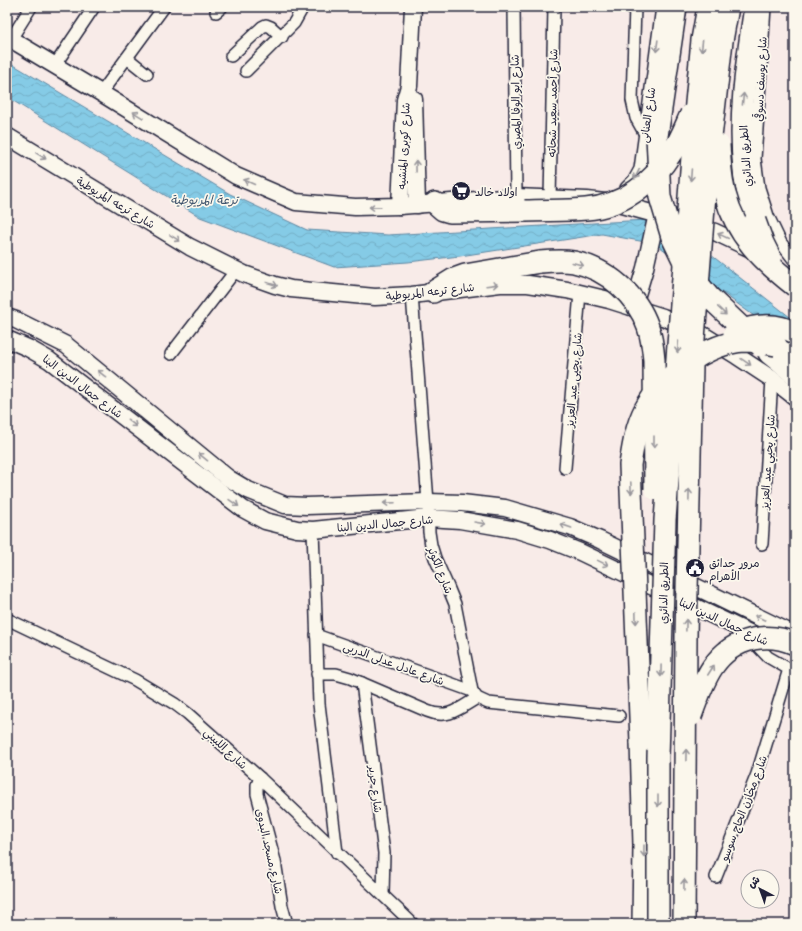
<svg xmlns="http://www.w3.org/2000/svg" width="802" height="931" font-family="Mali,'Playpen Sans Arabic',sans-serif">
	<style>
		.water { fill: url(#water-waves); stroke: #5d87a2 }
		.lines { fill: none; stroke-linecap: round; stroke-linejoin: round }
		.street-casing { stroke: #22223b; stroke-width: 14 }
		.secondary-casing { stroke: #22223b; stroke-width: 19 }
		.highway-casing { stroke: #22223b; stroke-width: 24 }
		.street { stroke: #fbf7ec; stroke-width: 11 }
		.secondary { stroke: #fbf7ec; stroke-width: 16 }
		.highway { stroke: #fbf7ec; stroke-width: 21 }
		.highway-bridge-casing { stroke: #22223b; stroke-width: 24; stroke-linecap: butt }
		.highway-bridge { stroke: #fbf7ec; stroke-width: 21 }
		.oneway { stroke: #99979c }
		.labels { text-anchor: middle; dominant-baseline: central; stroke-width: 3.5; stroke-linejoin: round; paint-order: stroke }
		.street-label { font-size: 11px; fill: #22223b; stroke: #fbf7ec }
		.poi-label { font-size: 11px; fill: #22223b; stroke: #fbf7ec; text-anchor: start }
		.water-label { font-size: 12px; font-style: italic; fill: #40556e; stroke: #fbf7ec }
	</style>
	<defs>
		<pattern id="water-waves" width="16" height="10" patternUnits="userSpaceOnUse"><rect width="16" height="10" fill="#85cbe6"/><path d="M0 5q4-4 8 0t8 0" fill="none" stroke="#73aec6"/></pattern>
	</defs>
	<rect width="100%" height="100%" fill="#f8ebe8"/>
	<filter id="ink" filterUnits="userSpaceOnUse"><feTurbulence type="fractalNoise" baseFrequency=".025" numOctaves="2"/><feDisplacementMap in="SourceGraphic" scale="8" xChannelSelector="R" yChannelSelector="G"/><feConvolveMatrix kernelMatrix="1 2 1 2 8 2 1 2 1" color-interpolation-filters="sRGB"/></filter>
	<g filter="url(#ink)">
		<polygon class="water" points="7,61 230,194 307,230 388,235 645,220 683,233 795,321 795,346 656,244 602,234 460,256 408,262 334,267 200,217 7,97"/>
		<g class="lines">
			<defs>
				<g id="street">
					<polyline points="514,7 516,197"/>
					<polyline points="635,7 632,100 636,118 645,134"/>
					<polyline points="765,7 755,159 759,188 768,216 781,243 795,261"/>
					<polyline points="216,12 222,7"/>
					<polyline points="11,39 31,7"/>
					<polyline points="231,56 262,27 266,25 271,27 282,37"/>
					<polyline points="127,58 147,74"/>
					<polyline points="55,65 94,7"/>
					<polyline points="246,71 294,23 303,7"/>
					<polyline points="101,93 164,7"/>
					<polyline points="626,188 634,180 640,169 662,7"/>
					<polyline points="550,198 554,7"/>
					<polyline points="412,295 428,502 429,532 431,545 435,558 448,587 455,604 472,691 477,698 488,703 619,716"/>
					<polyline points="171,354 236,270"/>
					<polyline points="565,468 580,293"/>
					<polyline points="313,530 319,704 337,853"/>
					<polyline points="762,544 772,379"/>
					<polyline points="7,619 135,680 175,704 187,713 260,778 413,924"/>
					<polyline points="316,635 472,691"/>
					<polyline points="750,638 768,657 794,672"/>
					<path d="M317,674H336L350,678L427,711C448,720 460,708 477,698"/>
					<polyline points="362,683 384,853 383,894"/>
					<polyline points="260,778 257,785 257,794 275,861 282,906 287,924"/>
					<polyline points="716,877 757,774 789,669"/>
				</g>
				<g id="secondary">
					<polyline points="7,37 101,93 236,176 296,202 355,207 400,206 516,197 587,200 614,203 677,220 715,232 755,251"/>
					<polyline points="414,99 417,205"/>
					<polyline points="7,136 190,247 244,274 275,285 291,289 375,297 412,295 500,284 528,284 567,290 609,300 663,317 700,333 737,356 772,379 795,397"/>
					<polyline points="400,206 405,100 409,86 413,7"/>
					<polyline points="633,308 645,268 657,214"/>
					<polyline points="7,317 16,320 66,345 228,478 248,490 285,505 307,506 428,502 462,503 505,508 570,527 600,540 795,635"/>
					<polyline points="7,339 28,348 49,360 243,509 265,521 297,529 313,530 428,518 460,520 517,530 550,540 580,552 764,640"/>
				</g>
				<g id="highway">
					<polyline points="657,136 676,7"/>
					<polyline points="435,203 443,210 450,212 525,211"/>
					<path d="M755,221C750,204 745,187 744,170C738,115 747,60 755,7"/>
					<polyline points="433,292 454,279 465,275 540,262"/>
					<polyline points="776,345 795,348"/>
					<polyline points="769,353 795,374"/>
					<polyline points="641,742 644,845 643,924"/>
				</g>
			</defs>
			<use href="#street" class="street-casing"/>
			<use href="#secondary" class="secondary-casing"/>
			<use href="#highway" class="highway-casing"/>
			<use href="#street" class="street"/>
			<use href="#secondary" class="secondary"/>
			<use href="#highway" class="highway"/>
			<defs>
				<g id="highway-bridge">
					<polyline points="657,136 660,197 672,237 690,274 709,297 761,346"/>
					<path d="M719,145C720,162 721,179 725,194C736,236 763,261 795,286"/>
					<path d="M525,211C545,210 566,211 586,209C623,206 653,183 672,152C680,141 685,127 691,114"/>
					<polyline points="755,221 763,243 771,259"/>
					<path d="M540,262C551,261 563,260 574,262C607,269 637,295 648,327C652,338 653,349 654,360L655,489"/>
					<path d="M734,333C754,325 776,322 795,333"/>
					<path d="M691,716C703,682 714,648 753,639C768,636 782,638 795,644"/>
					<path d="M641,742L630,465C633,446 636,426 645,409C663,376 707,343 745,341C756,341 765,343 776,345"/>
					<polyline points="658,924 658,757 665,520 696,103 702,40 708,7"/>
					<polyline points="684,924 686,636 692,365 706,181 722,41 728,7"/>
				</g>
			</defs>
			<use href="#highway-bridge" class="highway-bridge-casing"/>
			<use href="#highway-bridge" class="highway-bridge"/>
		</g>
		<defs><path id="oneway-shaft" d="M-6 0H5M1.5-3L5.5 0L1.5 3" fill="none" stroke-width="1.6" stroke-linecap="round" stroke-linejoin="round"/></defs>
		<g class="oneway">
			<use href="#oneway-shaft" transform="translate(657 46) rotate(98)"/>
			<use href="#oneway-shaft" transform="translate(702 46) rotate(96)"/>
			<use href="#oneway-shaft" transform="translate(743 99) rotate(-84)"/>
			<use href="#oneway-shaft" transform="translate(138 115) rotate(-148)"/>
			<use href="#oneway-shaft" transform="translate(41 156) rotate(31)"/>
			<use href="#oneway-shaft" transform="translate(416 166) rotate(-91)"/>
			<use href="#oneway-shaft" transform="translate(637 174) rotate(116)"/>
			<use href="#oneway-shaft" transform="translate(691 175) rotate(94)"/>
			<use href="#oneway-shaft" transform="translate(249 182) rotate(-156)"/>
			<use href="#oneway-shaft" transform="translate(375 207) rotate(179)"/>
			<use href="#oneway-shaft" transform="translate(723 236) rotate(-155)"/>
			<use href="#oneway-shaft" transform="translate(175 238) rotate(32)"/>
			<use href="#oneway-shaft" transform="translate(578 264) rotate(15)"/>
			<use href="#oneway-shaft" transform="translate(272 284) rotate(18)"/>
			<use href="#oneway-shaft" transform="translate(492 285) rotate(-7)"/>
			<use href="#oneway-shaft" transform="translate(722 311) rotate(44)"/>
			<use href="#oneway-shaft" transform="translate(678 347) rotate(94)"/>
			<use href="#oneway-shaft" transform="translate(746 362) rotate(34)"/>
			<use href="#oneway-shaft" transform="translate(102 374) rotate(-141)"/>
			<use href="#oneway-shaft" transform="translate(132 423) rotate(39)"/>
			<use href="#oneway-shaft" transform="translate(654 442) rotate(90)"/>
			<use href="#oneway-shaft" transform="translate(203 457) rotate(-141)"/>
			<use href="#oneway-shaft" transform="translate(631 488) rotate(88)"/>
			<use href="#oneway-shaft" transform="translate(689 495) rotate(-89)"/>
			<use href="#oneway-shaft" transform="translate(234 503) rotate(35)"/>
			<use href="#oneway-shaft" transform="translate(389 503) rotate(178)"/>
			<use href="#oneway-shaft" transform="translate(480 523) rotate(10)"/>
			<use href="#oneway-shaft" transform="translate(566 526) rotate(-161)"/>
			<use href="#oneway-shaft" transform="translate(603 563) rotate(26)"/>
			<use href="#oneway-shaft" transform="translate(636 618) rotate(88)"/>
			<use href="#oneway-shaft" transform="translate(760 618) rotate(-155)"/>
			<use href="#oneway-shaft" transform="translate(686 625) rotate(-89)"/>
			<use href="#oneway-shaft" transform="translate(711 670) rotate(-57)"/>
			<use href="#oneway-shaft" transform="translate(661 671) rotate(91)"/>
			<use href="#oneway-shaft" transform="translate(686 755) rotate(-89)"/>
			<use href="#oneway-shaft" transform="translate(658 801) rotate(90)"/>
			<use href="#oneway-shaft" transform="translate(644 851) rotate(91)"/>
			<use href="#oneway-shaft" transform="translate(684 885) rotate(-89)"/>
		</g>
	</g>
	<defs>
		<symbol id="supermarket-disc" viewBox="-11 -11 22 22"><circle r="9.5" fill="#22223b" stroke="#fbf7ec"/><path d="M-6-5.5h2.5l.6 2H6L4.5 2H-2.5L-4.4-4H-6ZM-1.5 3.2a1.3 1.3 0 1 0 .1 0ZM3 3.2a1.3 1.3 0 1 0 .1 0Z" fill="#fff"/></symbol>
		<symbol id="civic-disc" viewBox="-11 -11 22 22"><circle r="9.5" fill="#22223b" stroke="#fbf7ec"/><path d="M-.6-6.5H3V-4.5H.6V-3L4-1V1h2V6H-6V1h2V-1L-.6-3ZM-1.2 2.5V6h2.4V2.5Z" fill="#fff"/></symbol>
	</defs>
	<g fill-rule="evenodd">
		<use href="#supermarket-disc" x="450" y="180" width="22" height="22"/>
		<use href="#civic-disc" x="684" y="557" width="22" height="22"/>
	</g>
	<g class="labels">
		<g class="street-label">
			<text transform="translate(760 79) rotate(-87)">شارع يوسف دسوقي</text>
			<text transform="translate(515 102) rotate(-91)">شارع ابو الوفا المصري</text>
			<text transform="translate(552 103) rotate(-89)">شارع أحمد سعيد شحاته</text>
			<text transform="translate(647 115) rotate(-82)">شارع العنانى</text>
			<text transform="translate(403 146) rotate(-87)">شارع كوبرى المنشيه</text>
			<text transform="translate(745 156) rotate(-94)">الطريق الدائري</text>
			<text transform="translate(116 202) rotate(31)">شارع ترعه المريوطية</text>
			<text transform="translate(430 291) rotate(-6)">شارع ترعه المريوطية</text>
			<text transform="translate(573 380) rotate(-85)">شارع يحيى عبد العزيز</text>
			<text transform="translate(83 386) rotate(37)">شارع جمال الدين البنا</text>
			<text transform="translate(767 462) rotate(-86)">شارع يحيي عبد العزيز</text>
			<text transform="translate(385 523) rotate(-5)">شارع جمال الدين البنا</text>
			<text transform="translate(441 570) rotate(68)">شارع الكوثر</text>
			<text transform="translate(663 593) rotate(-89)">الطريق الدائري</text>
			<text transform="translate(724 621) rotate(25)">شارع جمال الدين البنا</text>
			<text transform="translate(394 663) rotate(20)">شارع عادل عدلى الدربى</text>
			<text transform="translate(226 748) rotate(43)">شارع اللبيني</text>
			<text transform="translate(376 789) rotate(83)">شارع جرير</text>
			<text transform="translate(743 808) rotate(-69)">شارع مخازن الحاج سوسو</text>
			<text transform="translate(270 851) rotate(77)">شارع مسجد البدوى</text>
		</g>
		<g class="poi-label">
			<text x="475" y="191">اولاد خالد</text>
			<text x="709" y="562">مرور حدائق<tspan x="709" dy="13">الأهرام</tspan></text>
		</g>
		<g class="water-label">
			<text x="204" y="199">ترعة المريوطية</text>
		</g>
	</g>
	<rect width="802" height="931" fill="none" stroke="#fbf7ec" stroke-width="24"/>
	<rect x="12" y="12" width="778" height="907" fill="none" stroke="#22223b" stroke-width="1.5" filter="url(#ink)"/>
	<g transform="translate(760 889) rotate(319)"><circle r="19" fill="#fbf7ec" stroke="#a4a2a5"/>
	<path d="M0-3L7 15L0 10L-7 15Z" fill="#22223b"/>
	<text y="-6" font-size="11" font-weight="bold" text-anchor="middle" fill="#22223b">ش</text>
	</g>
</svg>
